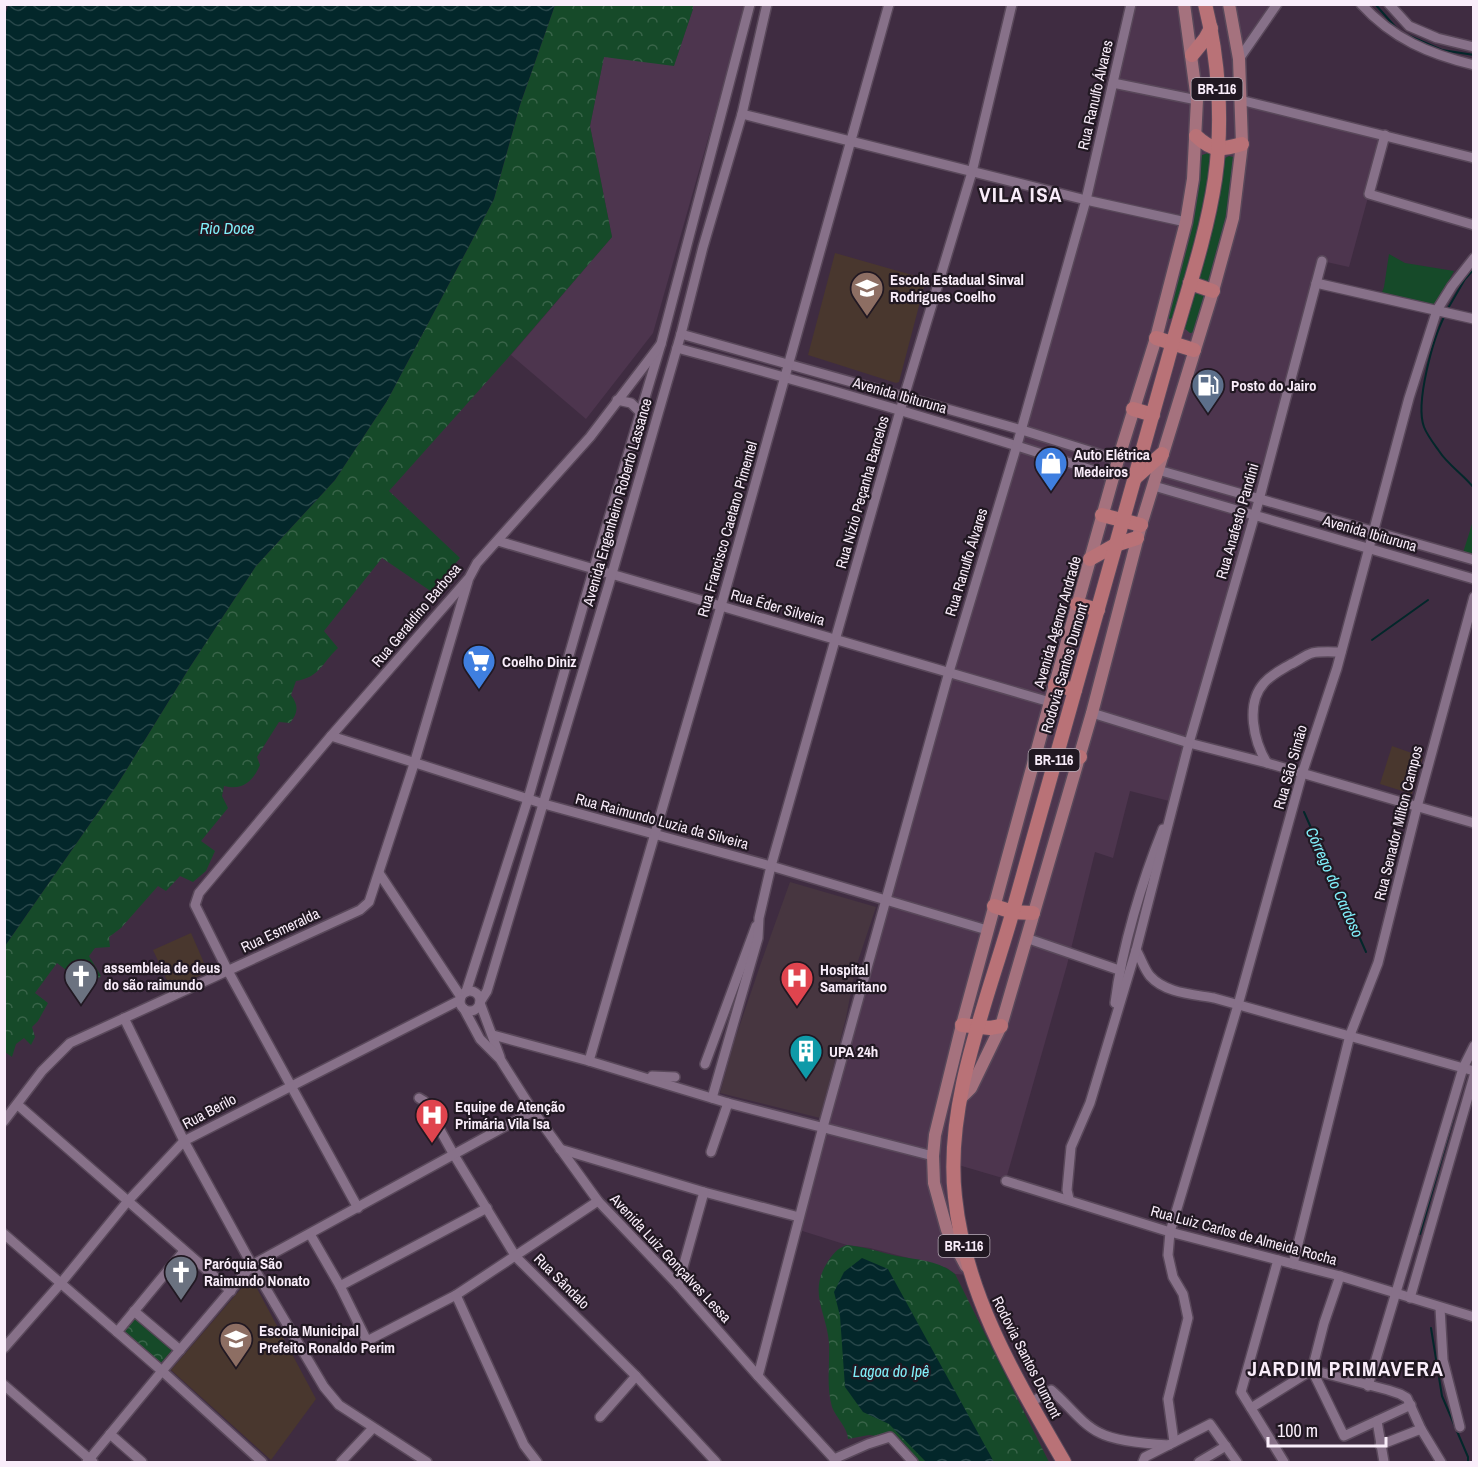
<svg xmlns="http://www.w3.org/2000/svg" width="1478" height="1467" font-family="'Archivo Narrow',sans-serif">
	<style>
		.built { fill: #4d354e }
		.education { fill: #49372e }
		.medical { fill: #473640 }
		.green { fill: #164a29 }
		.forest { fill: url(#forest-crowns) }
		.water { fill: url(#water-waves) }
		.lines { fill: none; stroke-linecap: round; stroke-linejoin: round }
		.stream { stroke: #03272a; stroke-width: 2 }
		.minor-casing { stroke: #59485a; stroke-width: 12 }
		.major-casing { stroke: #59485a; stroke-width: 15 }
		.highway-casing { stroke: #59485a; stroke-width: 16 }
		.minor { stroke: #877189; stroke-width: 9 }
		.major { stroke: #a5727e; stroke-width: 12 }
		.highway { stroke: #b97277; stroke-width: 14 }
		.labels { text-anchor: middle; dominant-baseline: central; stroke-width: 4.5; stroke-linejoin: round; paint-order: stroke }
		.shield { fill: #211822; stroke: #b8adb9; stroke-width: 1.5 }
		.shield-label { font-size: 14px; font-weight: bold; fill: #f9edfa }
		.street-label { font-size: 15px; fill: #f9edfa; stroke: #211822 }
		.poi-label { font-size: 15px; font-weight: bold; fill: #f9edfa; stroke: #211822; text-anchor: start }
		.water-label { font-size: 16px; font-style: italic; fill: #80eef9; stroke: #211822 }
		.district-label { font-size: 21px; font-weight: bold; letter-spacing: 1.5px; fill: #f9edfa; stroke: #211822 }
	</style>
	<defs>
		<pattern id="forest-crowns" width="20" height="18" patternUnits="userSpaceOnUse" patternTransform="scale(1.5)"><rect width="20" height="18" fill="#164a29"/><path d="M2 6a3 3 0 1 1 6 0M12 15a3 3 0 1 1 6 0" fill="none" stroke="#396449"/></pattern>
		<pattern id="water-waves" width="16" height="10" patternUnits="userSpaceOnUse" patternTransform="scale(1.5)"><rect width="16" height="10" fill="#03272a"/><path d="M0 5q4-4 8 0t8 0" fill="none" stroke="#28474a"/></pattern>
	</defs>
	<rect width="100%" height="100%" fill="#3f2c41"/>
	<g class="built">
		<polygon points="693,5 744,5 725,79 653,333 586,419 511,355 612,237 590,126 604,56 674,65 693,9"/>
		<polygon points="1131,5 1277,5 1239,59 1240,100 1385,135 1349,267 1322,261 1173,802 1130,791 1113,858 1095,852 1067,965 1006,1179 955,1164 969,1275 955,1274 947,1268 870,1248 847,1245 796,1229 1073,238"/>
	</g>
	<g class="education">
		<polygon points="835,253 926,279 899,382 896,383 808,355"/>
		<polygon points="1392,746 1423,757 1412,794 1380,784"/>
		<polygon points="191,933 208,972 171,989 153,950"/>
		<polygon points="251,1277 316,1399 271,1460 171,1370"/>
	</g>
	<polygon class="medical" points="790,882 876,907 855,970 846,1018 820,1118 720,1093 734,1042 762,960"/>
	<g class="green">
		<polygon points="1211,152 1212,156 1205,203 1175,316 1170,319 1166,317 1192,216 1202,155"/>
		<polygon points="1229,156 1233,157 1235,159 1235,166 1226,218 1211,278 1207,282 1201,281 1199,278 1217,208 1225,158"/>
		<polygon points="1389,254 1405,263 1454,271 1435,307 1381,295 1384,287"/>
		<polygon points="1198,290 1204,292 1205,297 1195,332 1190,333 1183,327 1192,292"/>
	</g>
	<g class="forest">
		<path d="M555,5H693V9L674,66L604,57L590,126L612,237L507,359L389,491L460,558L432,592L382,558L324,631L338,648C321,664 320,677 296,681L291,695C299,706 298,713 290,723L279,722L257,757L260,765C253,781 243,791 224,786L222,796L228,808L201,841L215,851L206,871L193,882L180,876L166,891L158,886L121,928L109,937L110,947L95,948L89,956L101,976L88,987L57,963L35,993L48,1003L38,1021L32,1027L35,1037L31,1045L24,1038L16,1044L12,1057L5,1052V946L117,785L188,670L256,566L335,480L387,401L494,199L520,105Z"/>
		<polygon points="1473,521 1473,559 1462,556"/>
		<path d="M847,1245C866,1247 879,1252 897,1256C918,1260 938,1260 955,1274L1049,1462H915L892,1438L869,1435L848,1439C848,1428 836,1418 832,1407C826,1386 830,1364 829,1343C827,1313 808,1293 827,1263C833,1254 836,1249 847,1245Z"/>
		<polygon points="135,1313 174,1348 159,1365 119,1332"/>
	</g>
	<g class="water">
		<polygon points="8,5 555,5 520,105 494,199 387,401 335,480 256,566 188,670 117,785 5,946 4,19"/>
		<polygon points="862,1258 888,1269 994,1462 926,1462 889,1424 863,1412 845,1387 840,1316 834,1292 844,1272"/>
	</g>
	<g class="lines">
		<g class="stream">
			<polyline points="1375,4 1398,30"/>
			<polyline points="1405,34 1442,50 1474,55"/>
			<polyline points="1447,310 1465,279 1474,269"/>
			<path d="M1445,315C1433,338 1415,403 1424,427C1427,435 1434,444 1439,451C1448,465 1463,474 1474,488"/>
			<polyline points="1372,640 1428,600"/>
			<polyline points="1304,812 1366,952"/>
			<polyline points="1420,1234 1453,1119"/>
			<polyline points="1431,1328 1442,1396 1468,1457 1468,1462"/>
		</g>
		<defs>
			<g id="minor">
				<path d="M1361,4C1393,39 1429,54 1474,65"/>
				<polyline points="1389,4 1409,26 1437,38 1474,47"/>
				<polyline points="1239,59 1277,4"/>
				<polyline points="1113,83 1197,100"/>
				<polyline points="1240,100 1474,158"/>
				<polyline points="742,114 1086,200 1186,222"/>
				<polyline points="1385,135 1369,194 1474,225"/>
				<polyline points="1316,283 1474,319"/>
				<polyline points="681,334 1022,430 1118,460"/>
				<path d="M677,348C824,387 969,429 1113,477"/>
				<polyline points="617,400 631,403 640,412"/>
				<polyline points="1158,470 1474,560"/>
				<polyline points="1154,486 1474,579"/>
				<polyline points="498,541 1050,702"/>
				<polyline points="1092,713 1189,743 1267,763 1474,823"/>
				<polyline points="331,736 544,804 771,866 987,930"/>
				<path d="M1267,763C1254,742 1245,704 1264,683C1272,674 1281,670 1291,664C1298,661 1305,655 1312,653C1321,651 1332,652 1341,652"/>
				<polyline points="379,873 461,997"/>
				<polyline points="1026,938 1119,970"/>
				<path d="M1136,950C1141,958 1144,969 1150,976C1165,993 1192,994 1214,998L1474,1071"/>
				<circle cx="470" cy="1001" r="10"/>
				<polyline points="466,992 528,799 594,568 661,344 750,4"/>
				<polyline points="480,1002 487,991 609,584 681,334 703,247 742,114 767,4"/>
				<polyline points="480,1003 500,1057"/>
				<path d="M1115,1003C1122,947 1142,881 1163,829"/>
				<polyline points="464,1009 480,1039 500,1059 533,1111 598,1201 678,1285 758,1376 837,1462"/>
				<polyline points="124,1018 184,1141 252,1265 324,1387 339,1405 427,1462"/>
				<polyline points="493,1035 589,1061 728,1103 933,1156"/>
				<polyline points="589,1061 721,606 889,4"/>
				<polyline points="705,1064 756,926"/>
				<polyline points="652,1076 675,1077"/>
				<polyline points="419,1098 424,1101 454,1155 516,1257 636,1376 716,1462"/>
				<polyline points="712,1098 758,938 759,918 771,866 904,397 972,172 1012,4"/>
				<polyline points="18,1105 231,1291"/>
				<polyline points="4,1121 42,1071 70,1043 360,910 369,902 414,764 468,581"/>
				<polyline points="560,1149 704,1192 799,1217"/>
				<polyline points="711,1152 728,1103"/>
				<polyline points="1006,1181 1170,1232 1340,1276 1474,1317"/>
				<polyline points="1069,1199 1067,1190 1071,1147 1090,1103 1136,950 1189,743 1259,500 1322,261"/>
				<polyline points="358,1208 228,971 195,905 199,893 331,736 469,578 477,563 590,437 661,344"/>
				<polyline points="4,1234 162,1371 262,1462"/>
				<polyline points="310,1234 340,1286 367,1341 456,1295 598,1201"/>
				<polyline points="1278,1260 1241,1392 1284,1462"/>
				<polyline points="1293,1264 1350,1035 1378,963 1417,807 1474,597"/>
				<polyline points="1340,1276 1324,1323 1312,1370 1344,1436 1411,1405"/>
				<polyline points="678,1285 704,1192"/>
				<polyline points="340,1286 487,1208"/>
				<polyline points="456,1295 524,1445 537,1462"/>
				<polyline points="1410,1298 1474,1076"/>
				<polyline points="1440,1308 1443,1360 1460,1427"/>
				<polyline points="134,1311 180,1350"/>
				<polyline points="117,1332 184,1251"/>
				<polyline points="4,1348 61,1283 127,1202 184,1141 460,1000"/>
				<polyline points="758,1376 823,1127 949,672 1017,445 1086,200 1131,4"/>
				<polyline points="4,1385 93,1462"/>
				<polyline points="1368,1386 1463,1068 1474,1046"/>
				<path d="M1030,1403L1051,1390C1067,1403 1081,1424 1100,1433C1117,1442 1150,1444 1169,1445"/>
				<polyline points="1251,1408 1312,1370 1388,1390 1400,1394 1407,1398 1421,1429 1441,1462"/>
				<polyline points="600,1417 636,1376"/>
				<polyline points="1377,1421 1384,1462"/>
				<polyline points="110,1434 142,1462"/>
				<polyline points="1174,1442 1168,1399 1188,1318 1183,1294 1173,1277 1168,1255 1170,1232 1238,1005 1302,774 1337,668 1409,398 1437,310 1452,286 1474,258"/>
				<polyline points="1380,1445 1421,1429"/>
				<polyline points="834,1459 868,1444 890,1437 913,1462"/>
				<polyline points="87,1462 162,1371 252,1265 533,1111"/>
				<polyline points="341,1462 373,1428"/>
				<polyline points="1143,1462 1145,1457 1210,1424 1237,1462"/>
				<polyline points="1199,1462 1226,1446"/>
			</g>
			<g id="major">
				<polyline points="961,1098 971,1088 1001,1026 1092,713 1141,525 1213,291 1233,218 1242,144 1239,59 1229,4"/>
				<polyline points="966,1266 947,1230 934,1183 933,1156 935,1135 962,1025 1050,702 1118,460 1156,338 1186,222 1193,179 1197,100 1184,4"/>
			</g>
			<g id="highway">
				<polyline points="1192,55 1205,39 1211,28"/>
				<path d="M1196,136C1213,152 1221,150 1242,144"/>
				<polyline points="1190,283 1213,291"/>
				<polyline points="1156,338 1194,350"/>
				<polyline points="1133,409 1153,415"/>
				<polyline points="1135,478 1162,454"/>
				<polyline points="1102,515 1141,525"/>
				<polyline points="1090,559 1115,545 1137,538"/>
				<polyline points="1077,604 1098,610"/>
				<polyline points="1055,685 1075,690"/>
				<polyline points="1055,755 1080,757"/>
				<polyline points="994,906 1013,912 1033,913"/>
				<polyline points="962,1025 990,1028 1001,1026"/>
				<path d="M1064,1462C1016,1379 965,1295 955,1197C944,1102 989,997 1014,907C1064,726 1117,545 1167,363C1183,304 1206,240 1215,179C1223,122 1219,60 1205,4"/>
			</g>
		</defs>
		<use href="#minor" class="minor-casing"/>
		<use href="#major" class="major-casing"/>
		<use href="#highway" class="highway-casing"/>
		<use href="#minor" class="minor"/>
		<use href="#major" class="major"/>
		<use href="#highway" class="highway"/>
	</g>
	<defs>
		<symbol id="school-pin" viewBox="-11 -11 22 30"><path d="M0 17L-7.5 6A9.5 9.5 0 1 1 7.5 6Z" fill="#8d6e63" stroke="#211822"/><path d="M0-5L7-2L0 1L-7-2ZM-4 1L0 2.5L4 1V4Q0 6-4 4Z" fill="#fff"/></symbol>
		<symbol id="fuel-pin" viewBox="-11 -11 22 30"><path d="M0 17L-7.5 6A9.5 9.5 0 1 1 7.5 6Z" fill="#5c6f8a" stroke="#211822"/><path d="M-5.5-6h7V0h2V4h1.3V-2.5L3-4.5l.8-.8L6-3V5H2.5V1h-1V6h-7ZM-4.2-4.7v3.2H.2V-4.7Z" fill="#fff"/></symbol>
		<symbol id="shop-pin" viewBox="-11 -11 22 30"><path d="M0 17L-7.5 6A9.5 9.5 0 1 1 7.5 6Z" fill="#3f7fe0" stroke="#211822"/><path d="M-5-2.5h2.3a2.7 3.5 0 0 1 5.4 0H5L5.5 6h-11ZM-1.5-2.5h3a1.5 2.3 0 0 0-3 0Z" fill="#fff"/></symbol>
		<symbol id="supermarket-pin" viewBox="-11 -11 22 30"><path d="M0 17L-7.5 6A9.5 9.5 0 1 1 7.5 6Z" fill="#3f7fe0" stroke="#211822"/><path d="M-6-5.5h2.5l.6 2H6L4.5 2H-2.5L-4.4-4H-6ZM-1.5 3.2a1.3 1.3 0 1 0 .1 0ZM3 3.2a1.3 1.3 0 1 0 .1 0Z" fill="#fff"/></symbol>
		<symbol id="church-pin" viewBox="-11 -11 22 30"><path d="M0 17L-7.5 6A9.5 9.5 0 1 1 7.5 6Z" fill="#6b7280" stroke="#211822"/><path d="M-1.2-6h2.4v3.5h3.3v2.4h-3.3V6h-2.4V-.1h-3.3v-2.4h3.3Z" fill="#fff"/></symbol>
		<symbol id="hospital-pin" viewBox="-11 -11 22 30"><path d="M0 17L-7.5 6A9.5 9.5 0 1 1 7.5 6Z" fill="#e0444e" stroke="#211822"/><path d="M-5-5h3v3.5h4V-5h3V5h-3V1.5h-4V5h-3Z" fill="#fff"/></symbol>
		<symbol id="building-pin" viewBox="-11 -11 22 30"><path d="M0 17L-7.5 6A9.5 9.5 0 1 1 7.5 6Z" fill="#0f9aa8" stroke="#211822"/><path d="M-4-6H4V6H1V3H-1V6H-4ZM-2.5-4.3h1.7v1.8h-1.7ZM.8-4.3h1.7v1.8H.8ZM-2.5-1h1.7V.8h-1.7ZM.8-1h1.7V.8H.8Z" fill="#fff"/></symbol>
	</defs>
	<g fill-rule="evenodd">
		<use href="#school-pin" x="848" y="269" width="38" height="52"/>
		<use href="#fuel-pin" x="1189" y="366" width="38" height="52"/>
		<use href="#shop-pin" x="1032" y="444" width="38" height="52"/>
		<use href="#supermarket-pin" x="460" y="642" width="38" height="52"/>
		<use href="#church-pin" x="62" y="957" width="38" height="52"/>
		<use href="#hospital-pin" x="778" y="959" width="38" height="52"/>
		<use href="#building-pin" x="787" y="1032" width="38" height="52"/>
		<use href="#hospital-pin" x="413" y="1096" width="38" height="52"/>
		<use href="#church-pin" x="162" y="1253" width="38" height="52"/>
		<use href="#school-pin" x="217" y="1320" width="38" height="52"/>
	</g>
	<g class="labels">
		<g class="shield">
			<rect x="1191.5" y="78" width="51" height="22" rx="4.5"/>
			<rect x="1028.5" y="749" width="51" height="22" rx="4.5"/>
			<rect x="938.5" y="1235" width="51" height="22" rx="4.5"/>
		</g>
		<g class="shield-label">
			<text x="1217" y="89">BR-116</text>
			<text x="1054" y="760">BR-116</text>
			<text x="964" y="1246">BR-116</text>
		</g>
		<g class="street-label">
			<text transform="translate(1095 95) rotate(-77)">Rua Ranulfo Álvares</text>
			<text transform="translate(900 395) rotate(16)">Avenida Ibituruna</text>
			<text transform="translate(862 492) rotate(-74)">Rua Nízio Peçanha Barcelos</text>
			<text transform="translate(617 502) rotate(-74)">Avenida Engenheiro Roberto Lassance</text>
			<text transform="translate(1237 521) rotate(-74)">Rua Anafesto Pandini</text>
			<text transform="translate(727 529) rotate(-74)">Rua Francisco Caetano Pimentel</text>
			<text transform="translate(1370 533) rotate(16)">Avenida Ibituruna</text>
			<text transform="translate(966 562) rotate(-73)">Rua Ranulfo Álvares</text>
			<text transform="translate(778 607) rotate(16)">Rua Éder Silveira</text>
			<text transform="translate(416 615) rotate(-50)">Rua Geraldino Barbosa</text>
			<text transform="translate(1057 622) rotate(-74)">Avenida Agenor Andrade</text>
			<text transform="translate(1064 668) rotate(-74)">Rodovia Santos Dumont</text>
			<text transform="translate(1290 767) rotate(-74)">Rua São Simão</text>
			<text transform="translate(662 821) rotate(15)">Rua Raimundo Luzia da Silveira</text>
			<text transform="translate(1398 823) rotate(-76)">Rua Senador Milton Campos</text>
			<text transform="translate(280 930) rotate(-25)">Rua Esmeralda</text>
			<text transform="translate(209 1111) rotate(-28)">Rua Berilo</text>
			<text transform="translate(1244 1235) rotate(15)">Rua Luiz Carlos de Almeida Rocha</text>
			<text transform="translate(671 1258) rotate(47)">Avenida Luiz Gonçalves Lessa</text>
			<text transform="translate(562 1281) rotate(45)">Rua Sândalo</text>
			<text transform="translate(1027 1357) rotate(63)">Rodovia Santos Dumont</text>
		</g>
		<g class="poi-label">
			<text x="890" y="279">Escola Estadual Sinval<tspan x="890" dy="17">Rodrigues Coelho</tspan></text>
			<text x="1231" y="385">Posto do Jairo</text>
			<text x="1074" y="454">Auto Elétrica<tspan x="1074" dy="17">Medeiros</tspan></text>
			<text x="502" y="661">Coelho Diniz</text>
			<text x="104" y="967">assembleia de deus<tspan x="104" dy="17">do são raimundo</tspan></text>
			<text x="820" y="969">Hospital<tspan x="820" dy="17">Samaritano</tspan></text>
			<text x="829" y="1051">UPA 24h</text>
			<text x="455" y="1106">Equipe de Atenção<tspan x="455" dy="17">Primária Vila Isa</tspan></text>
			<text x="204" y="1263">Paróquia São<tspan x="204" dy="17">Raimundo Nonato</tspan></text>
			<text x="259" y="1330">Escola Municipal<tspan x="259" dy="17">Prefeito Ronaldo Perim</tspan></text>
		</g>
		<g class="water-label">
			<text x="227" y="228">Rio Doce</text>
			<text transform="translate(1335 882) rotate(66)">Córrego do Cardoso</text>
			<text x="891" y="1371">Lagoa do Ipê</text>
		</g>
		<g class="district-label">
			<text x="1021" y="194">VILA ISA</text>
			<text x="1346" y="1368">JARDIM PRIMAVERA</text>
		</g>
	</g>
	<rect width="1478" height="1467" fill="none" stroke="#f9edfa" stroke-width="12"/>
	<path d="M1268 1437v9h118v-9" fill="none" stroke="#f9edfa" stroke-width="3"/>
	<text x="1277" y="1437" font-size="18" fill="#f9edfa" stroke="#211822" stroke-width="4.5" paint-order="stroke">100 m</text>
</svg>
